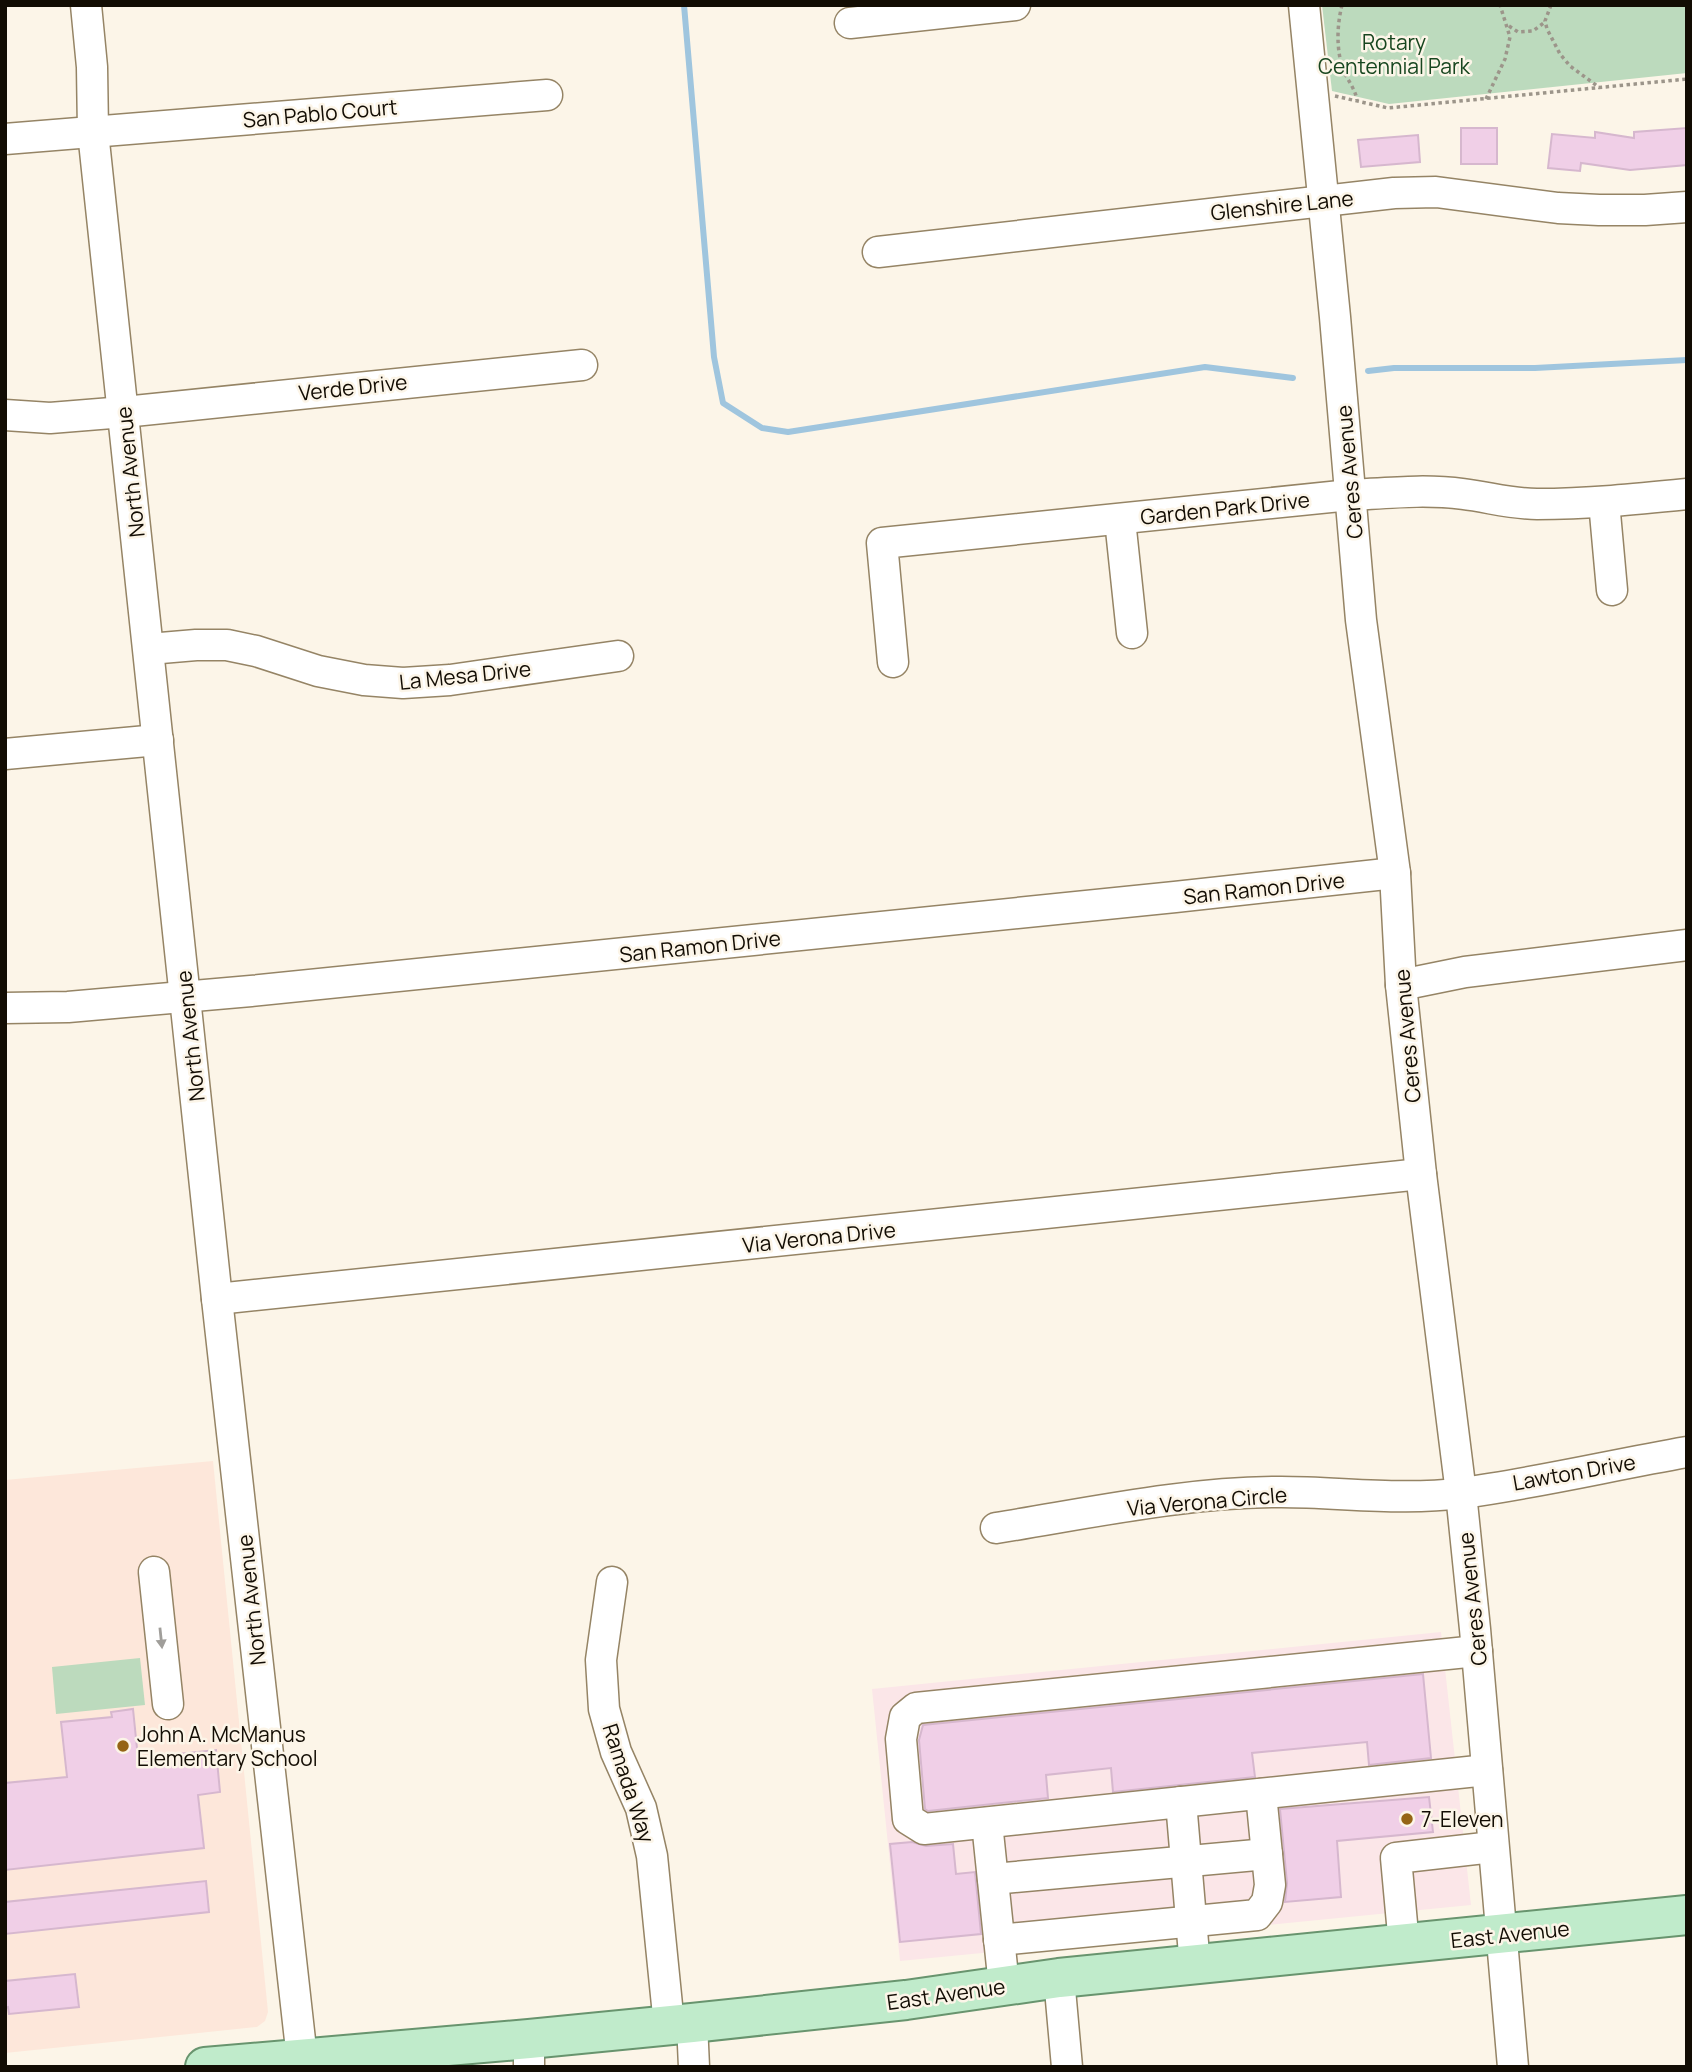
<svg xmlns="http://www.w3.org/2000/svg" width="1692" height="2072" font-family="Manrope,sans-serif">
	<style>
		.commercial { fill: #fbe6e8 }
		.education { fill: #fde7da }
		.green { fill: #bcdabd }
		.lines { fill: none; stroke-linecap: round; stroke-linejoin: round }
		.stream { stroke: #9fc5de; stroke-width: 6 }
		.building { fill: #f0cfe7; stroke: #d6b7ce; stroke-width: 2 }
		.minor-casing { stroke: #958465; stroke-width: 33 }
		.major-casing { stroke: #68946e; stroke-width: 42 }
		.path { stroke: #9c958a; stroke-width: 3.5; stroke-dasharray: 3.5 3.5; stroke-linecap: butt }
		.minor { stroke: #fff; stroke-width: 30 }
		.major { stroke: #c0ebcb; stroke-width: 38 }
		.oneway { fill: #a09e9a }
		.poi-dot { fill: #956415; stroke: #fcf5e8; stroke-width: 2.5 }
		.labels { text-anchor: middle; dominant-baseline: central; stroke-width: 5; stroke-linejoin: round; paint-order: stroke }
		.park-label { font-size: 21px; fill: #17461f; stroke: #fcf5e8 }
		.street-label { font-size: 21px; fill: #120c03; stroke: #fcf5e8 }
		.poi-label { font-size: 21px; fill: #120c03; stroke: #fcf5e8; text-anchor: start }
	</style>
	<rect width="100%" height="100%" fill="#fcf5e8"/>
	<polygon class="commercial" points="1441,1632 1471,1905 900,1961 872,1689"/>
	<polygon class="education" points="213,1461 268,2012 265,2021 257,2027 5,2053 5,1480"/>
	<g class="green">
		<polygon points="1322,5 1687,5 1687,73 1389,104 1332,91"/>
		<polygon points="140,1658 145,1705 56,1714 52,1667"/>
	</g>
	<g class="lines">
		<g class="stream">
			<polyline points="684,5 714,357 723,403 762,428 788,432 1205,367 1293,378"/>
			<polyline points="1368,371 1394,368 1535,368 1687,360"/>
		</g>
	</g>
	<g class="building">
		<rect x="1461" y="128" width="36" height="36"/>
		<polygon points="1687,128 1687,165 1630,170 1581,163 1580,171 1548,168 1552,134 1595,138 1595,132 1634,138 1634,132"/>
		<polygon points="1418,135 1420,162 1361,167 1358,140"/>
		<polygon points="1423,1674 1431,1758 1369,1765 1367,1742 1252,1753 1255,1777 1113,1792 1111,1768 1046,1775 1048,1798 928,1811 925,1809 919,1740 923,1725"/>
		<polygon points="133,1709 138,1758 216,1750 220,1792 198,1795 204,1848 5,1870 5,1783 67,1777 61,1722 112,1717 111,1712"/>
		<polygon points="1429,1797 1433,1832 1337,1841 1341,1897 1285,1902 1287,1883 1280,1809"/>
		<polygon points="912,1842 926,1846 953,1844 956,1874 975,1872 981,1934 900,1942 890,1844"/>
		<polygon points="206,1881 209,1912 5,1934 5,1902"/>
		<polygon points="75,1974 79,2007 9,2014 8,2007 5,2008 5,1981"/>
	</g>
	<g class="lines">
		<defs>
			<g id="minor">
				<polyline points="86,5 92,67 93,132 217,1299 303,2067"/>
				<polyline points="1304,5 1335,317 1361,620 1395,873 1401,985 1421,1174 1461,1493 1475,1629 1513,2067"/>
				<polyline points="850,23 1015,5"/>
				<polyline points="5,139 547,95"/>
				<polyline points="878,252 1394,193 1436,192 1558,208 1599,210 1645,210 1687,207"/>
				<polyline points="5,415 50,418 124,412 582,365"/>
				<polyline points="1604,502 1612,590"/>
				<polyline points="1120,520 1132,633"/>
				<polyline points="149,649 196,645 227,645 256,651 318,671 364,680 403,683 450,680 618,656"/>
				<path d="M893,662L882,543L1350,495C1388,493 1425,489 1463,494C1488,497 1512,504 1537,504C1587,504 1637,499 1687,494"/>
				<polyline points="5,754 158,740"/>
				<polyline points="1401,985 1465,972 1687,945"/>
				<polyline points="5,1008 68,1007 251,991 1175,897 1395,873"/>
				<polyline points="217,1299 1421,1174"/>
				<path d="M996,1528C1090,1513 1185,1492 1281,1492C1341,1492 1401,1501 1462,1493C1537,1483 1612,1465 1687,1452"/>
				<polyline points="154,1572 168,1704"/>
				<polyline points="612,1582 601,1660 604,1709 616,1752 641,1808 652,1856 669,2025"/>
				<polyline points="1477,1651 916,1708 905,1717 901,1739 908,1819 924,1829 1487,1770"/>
				<polyline points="1181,1802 1195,1966"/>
				<polyline points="987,1823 1004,1986"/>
				<polyline points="993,1879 1267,1854"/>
				<polyline points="999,1940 1257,1915 1267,1902 1270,1885 1261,1794"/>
				<polyline points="1404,1945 1396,1858 1493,1847"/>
				<polyline points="1059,1978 1067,2067"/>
				<polyline points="692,2023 694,2067"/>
				<polyline points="529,2039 529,2067"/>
			</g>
			<polyline id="major" points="205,2067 529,2039 692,2023 906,2000 1059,1978 1687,1915"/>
		</defs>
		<use href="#minor" class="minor-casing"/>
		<use href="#major" class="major-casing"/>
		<g class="path">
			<path d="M1342,5C1337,25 1336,49 1343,69C1347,80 1355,88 1357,100"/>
			<polyline points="1551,5 1545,21 1547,29 1560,54 1570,66 1600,88"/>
			<polyline points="1509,26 1518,32 1533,31 1545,22"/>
			<polyline points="1335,96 1388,108 1687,79"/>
			<polyline points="1486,99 1505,59 1510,37 1500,5"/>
		</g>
		<use href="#minor" class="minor"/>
		<use href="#major" class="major"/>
	</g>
	<defs><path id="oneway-solid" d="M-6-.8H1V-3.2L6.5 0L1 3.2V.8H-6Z" transform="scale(1.75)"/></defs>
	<use class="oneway" href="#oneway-solid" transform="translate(161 1638) rotate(84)"/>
	<g class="poi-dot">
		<circle cx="123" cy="1746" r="7"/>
		<circle cx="1407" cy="1819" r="7"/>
	</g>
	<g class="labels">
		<g class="park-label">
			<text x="1394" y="42">Rotary<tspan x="1394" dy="24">Centennial Park</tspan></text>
		</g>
		<g class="street-label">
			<text transform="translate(320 113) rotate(-5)">San Pablo Court</text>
			<text transform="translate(1282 205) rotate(-6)">Glenshire Lane</text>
			<text transform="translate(353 387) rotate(-6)">Verde Drive</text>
			<text transform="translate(130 472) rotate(-96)">North Avenue</text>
			<text transform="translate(1349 472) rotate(-95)">Ceres Avenue</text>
			<text transform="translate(1225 508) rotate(-6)">Garden Park Drive</text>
			<text transform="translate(465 675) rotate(-6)">La Mesa Drive</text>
			<text transform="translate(1264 888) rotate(-6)">San Ramon Drive</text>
			<text transform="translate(700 946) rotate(-6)">San Ramon Drive</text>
			<text transform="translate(190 1036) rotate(-96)">North Avenue</text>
			<text transform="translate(1407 1036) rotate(-95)">Ceres Avenue</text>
			<text transform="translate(819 1237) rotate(-6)">Via Verona Drive</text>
			<text transform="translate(1574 1472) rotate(-10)">Lawton Drive</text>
			<text transform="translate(1207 1501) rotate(-5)">Via Verona Circle</text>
			<text transform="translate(1472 1599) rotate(-96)">Ceres Avenue</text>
			<text transform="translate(251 1600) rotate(-96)">North Avenue</text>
			<text transform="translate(629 1783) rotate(72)">Ramada Way</text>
			<text transform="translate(1510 1934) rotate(-6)">East Avenue</text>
			<text transform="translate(946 1994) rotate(-8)">East Avenue</text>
		</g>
		<g class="poi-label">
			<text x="137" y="1734">John A. McManus<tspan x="137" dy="24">Elementary School</tspan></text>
			<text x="1421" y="1819">7-Eleven</text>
		</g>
	</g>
	<rect width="1692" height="2072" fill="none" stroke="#120c03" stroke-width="14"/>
</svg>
